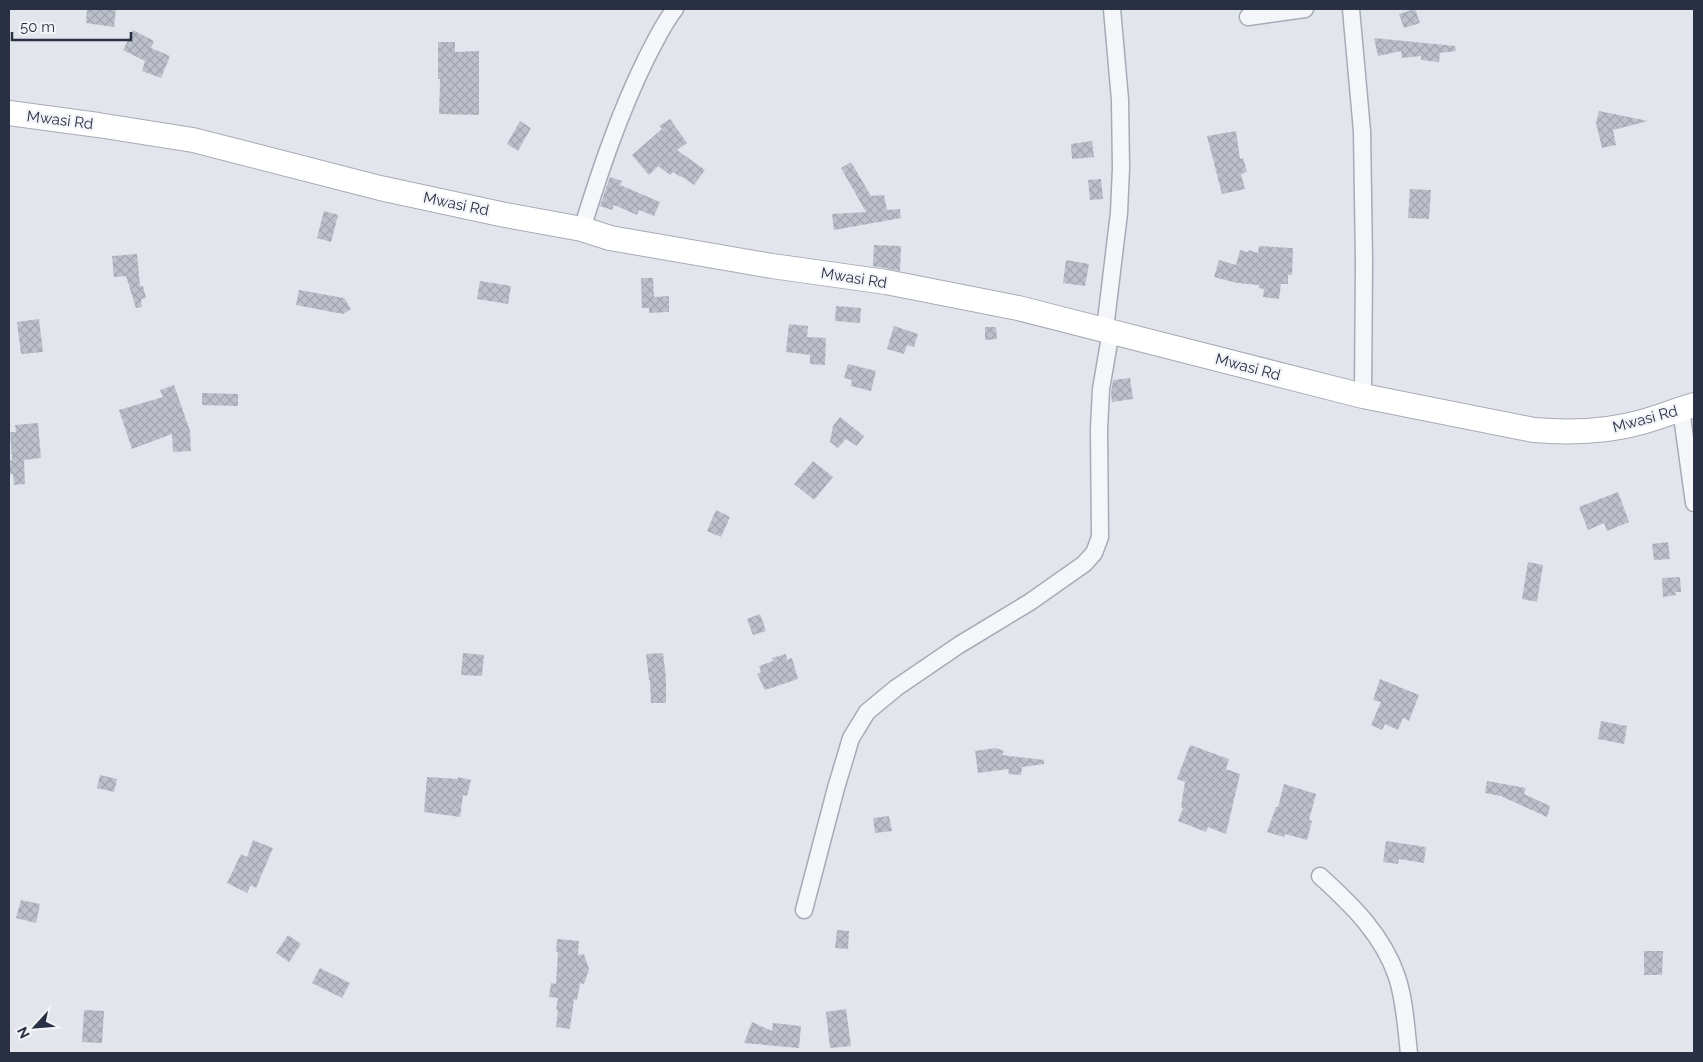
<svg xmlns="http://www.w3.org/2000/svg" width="1703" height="1062" font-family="Raleway,sans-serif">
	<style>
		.building { fill: url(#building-cross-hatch) }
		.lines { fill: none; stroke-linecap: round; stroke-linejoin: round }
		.street-casing { stroke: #a7abb6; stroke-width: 19 }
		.secondary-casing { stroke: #a7abb6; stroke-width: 26 }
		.street { stroke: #f5f6f9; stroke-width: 16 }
		.secondary { stroke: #fff; stroke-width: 24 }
		.labels { text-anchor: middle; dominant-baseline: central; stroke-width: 4.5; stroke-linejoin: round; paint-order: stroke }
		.street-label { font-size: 15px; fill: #293044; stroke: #f2f4f8 }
	</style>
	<defs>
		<pattern id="building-cross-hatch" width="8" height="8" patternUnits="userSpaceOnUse" patternTransform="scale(1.25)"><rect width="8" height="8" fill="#bcc0cb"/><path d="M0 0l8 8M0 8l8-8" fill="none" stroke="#a2a5b0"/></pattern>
	</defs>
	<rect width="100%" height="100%" fill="#e2e5eb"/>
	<g class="building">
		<polygon points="87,9 116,9 114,27 86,23"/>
		<polygon points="1415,9 1420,23 1404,28 1399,14"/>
		<polygon points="133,30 154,41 151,48 170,56 161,78 142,71 145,61 123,50"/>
		<polygon points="1374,38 1455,46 1456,51 1440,53 1439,62 1421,60 1421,56 1402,58 1401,51 1378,56"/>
		<polygon points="438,42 455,42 455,52 479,51 479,115 439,114 440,79 438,79"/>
		<polygon points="1599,111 1648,121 1613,130 1616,145 1602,148 1596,123"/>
		<polygon points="670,119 687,143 677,150 705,170 694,185 681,176 680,177 673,172 670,175 658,166 649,175 632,155 662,129 659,126"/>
		<polygon points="520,121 531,128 518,151 507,144"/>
		<polygon points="1236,131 1240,159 1243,158 1247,172 1241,174 1245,189 1222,194 1207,136"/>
		<polygon points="1092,141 1094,157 1072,159 1071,144"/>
		<polygon points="851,162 871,196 884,195 887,210 900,209 901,218 834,230 832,214 866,212 841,168"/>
		<polygon points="610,177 622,181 620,185 660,202 654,216 639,210 637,215 614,205 612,210 600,206"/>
		<polygon points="1101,179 1103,199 1090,200 1088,180"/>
		<polygon points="1410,189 1431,190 1429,219 1408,218"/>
		<polygon points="324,211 338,215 331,242 317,238"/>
		<polygon points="874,245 901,246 900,271 873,266"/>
		<polygon points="1259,246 1293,248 1292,275 1288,275 1288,284 1281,284 1279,299 1263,297 1264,289 1259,288 1259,285 1237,283 1214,277 1219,260 1236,265 1240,250 1248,252 1249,250 1258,253"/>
		<polygon points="137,254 140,286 143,286 146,298 141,299 142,307 136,308 126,276 114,277 112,256"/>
		<polygon points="1066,260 1089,264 1085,286 1063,283"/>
		<polygon points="641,278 653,278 654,297 669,296 669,312 649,313 649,308 642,308"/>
		<polygon points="480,281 511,286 508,304 477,299"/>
		<polygon points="299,290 344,298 351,309 343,314 296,305"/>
		<polygon points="836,306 861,308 860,323 835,321"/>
		<polygon points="39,319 43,352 21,354 17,322"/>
		<polygon points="789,324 808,326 807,337 826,338 825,365 810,364 810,355 786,352"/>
		<polygon points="894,326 918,334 914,347 907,345 904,354 887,349"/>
		<polygon points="985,327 996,327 997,339 985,340"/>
		<polygon points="848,364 876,371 871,391 851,386 852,380 844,378"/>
		<polygon points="1130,378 1133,399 1112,402 1111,394 1113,380"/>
		<polygon points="174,385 190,431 191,451 173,452 172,434 132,449 119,410 163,397 160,390"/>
		<polygon points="202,393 238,394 238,406 202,405"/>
		<polygon points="840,417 864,436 857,446 846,439 838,448 830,442 833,426"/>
		<polygon points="38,423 41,458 24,460 25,484 14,485 13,474 9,474 9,461 12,460 10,432 16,432 15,425"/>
		<polygon points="813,461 833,477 814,500 794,484"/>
		<polygon points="1618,492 1629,522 1607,531 1604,523 1588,530 1579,507"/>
		<polygon points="716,510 730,517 721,537 707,531"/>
		<polygon points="1668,542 1670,559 1654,560 1652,544"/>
		<polygon points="1528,562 1543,565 1537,602 1522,599"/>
		<polygon points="1680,577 1681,592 1675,592 1676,595 1663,597 1662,578"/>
		<polygon points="760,614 766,631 753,635 747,619"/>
		<polygon points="463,653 484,655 482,676 461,675"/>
		<polygon points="663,653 666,678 666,703 651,703 650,680 649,680 646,654"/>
		<polygon points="786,654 787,660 792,658 798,679 765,690 757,674 761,672 759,666 773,661 772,658"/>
		<polygon points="1380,679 1419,695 1409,721 1403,718 1398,730 1385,724 1382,730 1371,725 1381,702 1373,700"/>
		<polygon points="1601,721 1627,726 1624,744 1598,739"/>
		<polygon points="1190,745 1229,759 1226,769 1240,774 1226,834 1208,827 1206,832 1178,821 1183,808 1181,807 1185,782 1177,779"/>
		<polygon points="996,748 1004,751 1002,755 1044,760 1044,764 1022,767 1021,775 1008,774 1009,769 978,773 975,751"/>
		<polygon points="100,775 117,779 114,792 97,788"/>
		<polygon points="427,777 458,779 458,777 471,780 467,796 463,795 460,817 424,812"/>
		<polygon points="1487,781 1526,788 1524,794 1550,806 1547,817 1501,796 1485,793"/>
		<polygon points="1284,784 1316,794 1309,820 1312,821 1307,840 1285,834 1284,837 1267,832 1276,807 1278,807"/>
		<polygon points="889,816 892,831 875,833 873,818"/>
		<polygon points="253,840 273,848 256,888 251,885 247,893 227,883 241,854 247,857"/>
		<polygon points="1386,841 1426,847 1424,863 1399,859 1398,864 1383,862"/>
		<polygon points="21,900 40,904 36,923 16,918"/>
		<polygon points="837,930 849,931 848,949 835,948"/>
		<polygon points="288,935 301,944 289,962 276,953"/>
		<polygon points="557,939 579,941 578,955 584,954 589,969 584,984 580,983 577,1000 574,999 570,1029 556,1027 558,1010 556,1010 558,998 549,997 551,983 556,984 558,952 556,952"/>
		<polygon points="1644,951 1663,951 1662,975 1644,975"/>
		<polygon points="320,968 350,983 342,998 312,983"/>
		<polygon points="846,1009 851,1046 830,1048 826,1012"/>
		<polygon points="84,1010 104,1011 102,1043 82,1042"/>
		<polygon points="752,1022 772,1031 773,1023 801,1026 799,1048 744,1043"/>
	</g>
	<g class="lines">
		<defs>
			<g id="street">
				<polyline points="1351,9 1362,131 1364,261 1363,396"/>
				<polyline points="1248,17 1305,9"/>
				<path d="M582,229C600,171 619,114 646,59C655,42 663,24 675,9"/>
				<polyline points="1105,329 1119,213 1121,168 1120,100 1112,9"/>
				<polyline points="1681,409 1694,503"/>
				<path d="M1320,876C1352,905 1383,935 1397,977C1405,1001 1406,1028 1409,1053"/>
				<polyline points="804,910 836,788 851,738 867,712 896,688 959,645 1030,602 1084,564 1094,553 1100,537 1099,429 1101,389 1111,331"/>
			</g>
			<path id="secondary" d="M9,113L98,125L193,140L380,188L505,215L582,229L610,238L772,266L886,282L1018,308L1363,396L1534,430C1570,433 1607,432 1642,422C1660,417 1677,410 1694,405"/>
		</defs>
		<use href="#street" class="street-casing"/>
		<use href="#secondary" class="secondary-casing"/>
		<use href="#street" class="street"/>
		<use href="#secondary" class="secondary"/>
	</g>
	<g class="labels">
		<g class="street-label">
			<text transform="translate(60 120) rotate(7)">Mwasi Rd</text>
			<text transform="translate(456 204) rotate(12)">Mwasi Rd</text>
			<text transform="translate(854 278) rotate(9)">Mwasi Rd</text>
			<text transform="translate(1248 367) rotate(15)">Mwasi Rd</text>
			<text transform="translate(1645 419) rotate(-15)">Mwasi Rd</text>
		</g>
	</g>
	<rect width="1703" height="1062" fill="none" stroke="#293044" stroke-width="20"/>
	<g transform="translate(35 1027) rotate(244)" stroke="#f2f4f8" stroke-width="4" paint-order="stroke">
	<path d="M0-4L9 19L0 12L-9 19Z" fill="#293044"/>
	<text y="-8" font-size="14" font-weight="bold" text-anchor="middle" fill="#293044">N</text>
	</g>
	<path d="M12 32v8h119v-8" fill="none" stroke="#293044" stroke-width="2.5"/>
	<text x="20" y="32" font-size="15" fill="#293044" stroke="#f2f4f8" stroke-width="4" paint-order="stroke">50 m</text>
</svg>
